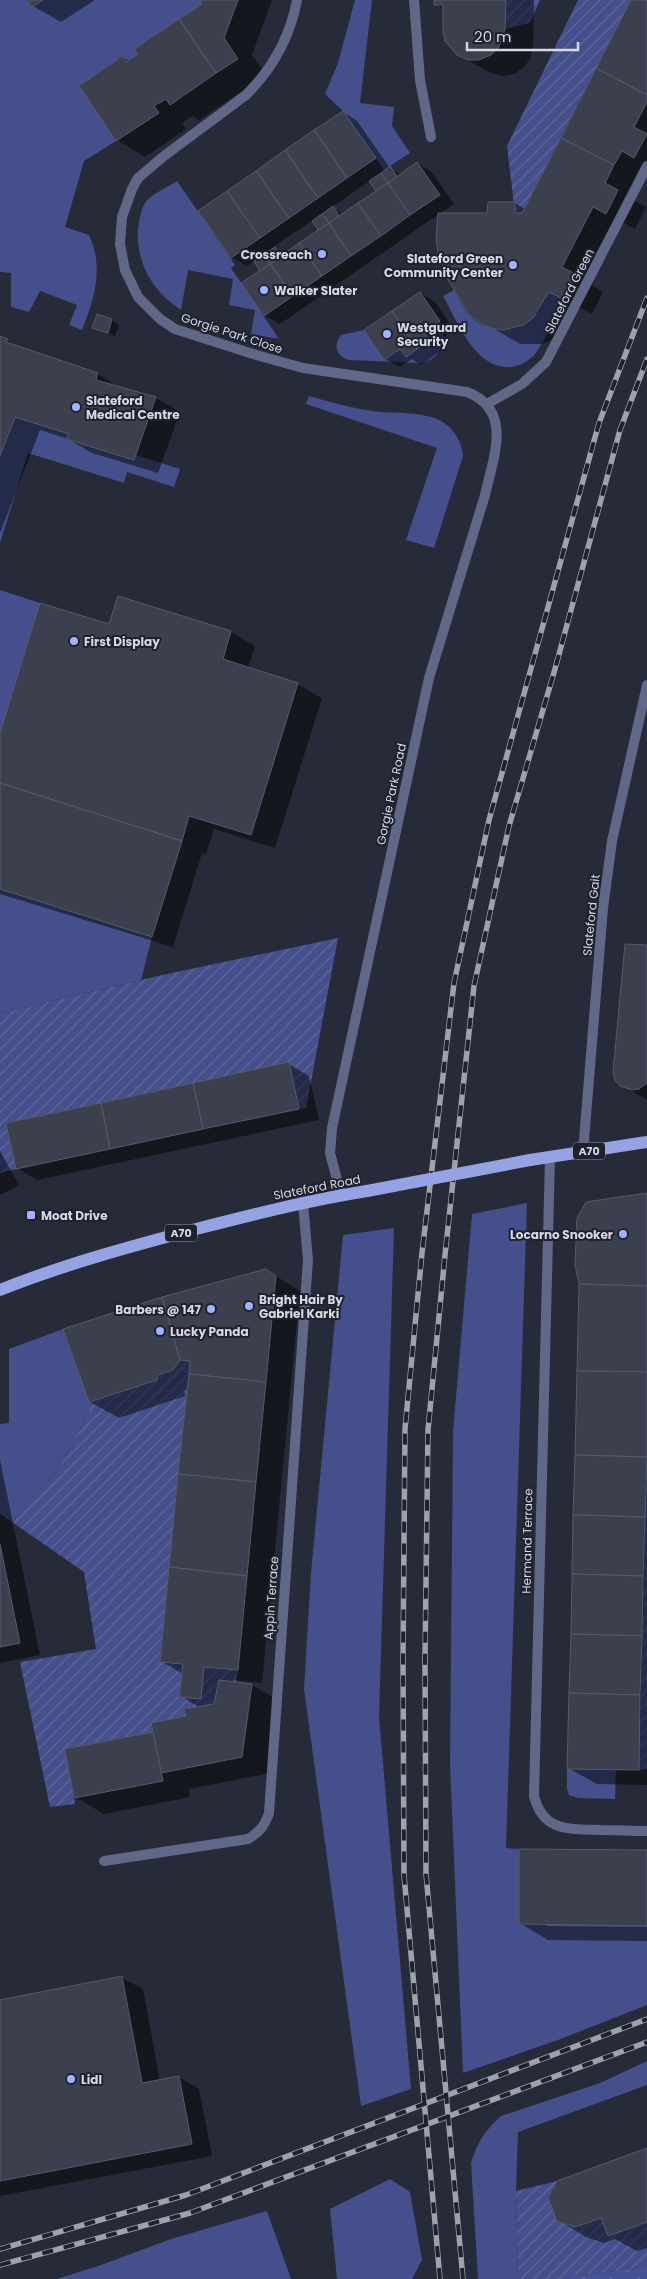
<svg xmlns="http://www.w3.org/2000/svg" width="647" height="2279" font-family="Poppins,sans-serif">
	<style>
		.grass { fill: #454f8b }
		.forest { fill: url(#forest-firs) }
		.garden { fill: url(#garden-furrows) }
		.shadow { fill: #0007; fill-rule: evenodd }
		.building { fill: #3b3f4e; stroke: #565b6b }
		.lines { fill: none; stroke-linecap: round; stroke-linejoin: round }
		.street { stroke: #616887; stroke-width: 10 }
		.primary { stroke: #95a3e2; stroke-width: 12 }
		.rail-casing { stroke: #9ea2ac; stroke-width: 5.5 }
		.rail { stroke: #1e212f; stroke-width: 4; stroke-dasharray: 11; stroke-linecap: butt }
		.primary-bridge { stroke: #95a3e2; stroke-width: 12 }
		.poi-dot { fill: #a2b2fd; stroke: #1e212f; stroke-width: 2 }
		.labels { text-anchor: middle; dominant-baseline: central; stroke-width: 4; stroke-linejoin: round; paint-order: stroke }
		.shield { fill: #1e212f; stroke: #9fa2ac; stroke-width: 1 }
		.shield-label { font-size: 11px; font-weight: bold; fill: #d6d9e2 }
		.poi-label { font-size: 12px; font-weight: bold; fill: #d6d9e2; stroke: #1e212f; text-anchor: start }
		.street-label { font-size: 12px; fill: #d6d9e2; stroke: #1e212f }
	</style>
	<defs>
		<pattern id="forest-firs" width="22" height="20" patternUnits="userSpaceOnUse" patternTransform="scale(1.25)"><rect width="22" height="20" fill="#465295"/><path d="M5 1l3.5 6h-7zM16 11l3.5 6h-7z" fill="#606aa4"/></pattern>
		<pattern id="garden-furrows" width="10" height="10" patternUnits="userSpaceOnUse" patternTransform="scale(1.25)"><rect width="10" height="10" fill="#454f8b"/><path d="M-1 1l2-2M0 10L10 0M9 11l2-2" fill="none" stroke="#5f689b"/></pattern>
	</defs>
	<rect width="100%" height="100%" fill="#272b39"/>
	<g class="grass">
		<path d="M0,0H27L32,7L43,0H200L202,4L134,49L138,54L126,62L122,56L79,86L116,141L84,161L65,227L89,235C104,268 95,297 82,330L69,325L77,305L40,291L29,312L11,307V273L0,272Z"/>
		<polygon points="355,0 372,0 360,103 394,107 392,126 410,153 384,170 343,111 325,94 338,63"/>
		<path d="M177,181L235,265L231,268L279,339L251,334L255,310L229,305L233,279L188,270L181,310C152,291 136,263 138,229C139,220 141,210 145,203C151,194 168,187 177,181Z"/>
		<path d="M454,290C459,298 463,308 470,316C486,332 517,335 533,318C540,311 545,300 549,292L563,299C554,317 547,339 535,354C529,361 520,366 511,367C475,370 458,322 443,296Z"/>
		<path d="M440,321C447,340 443,357 422,363L349,360C336,356 333,345 341,335L364,330L384,360L400,349L406,357L429,341L424,332Z"/>
		<path d="M309,396C330,402 351,408 373,411C394,414 422,411 441,421C454,428 462,442 463,456L434,548L406,540L437,448L306,404Z"/>
		<polygon points="15,417 69,434 67,439 134,460 136,455 180,469 174,487 127,472 124,483 28,453 0,543 0,456"/>
		<polygon points="0,590 40,603 0,733"/>
		<polygon points="0,889 152,937 141,980 0,1013"/>
		<polygon points="527,1203 506,1848 519,1849 519,1924 647,1926 647,2005 558,2040 463,2073 450,1764 453,1431 472,1214"/>
		<polygon points="394,1228 379,1717 411,2089 361,2106 304,1689 311,1573 343,1235"/>
		<polygon points="63,1329 89,1402 89,1412 59,1468 12,1522 0,1514 0,1424 9,1423 9,1349"/>
		<polygon points="567,1769 616,1770 615,1799 578,1798 569,1795 567,1789"/>
		<path d="M647,2061V2085L518,2132L516,2191L518,2279H478L471,2163C477,2143 485,2130 501,2116L600,2083Z"/>
		<polygon points="390,2179 410,2192 422,2260 412,2279 337,2279 330,2209"/>
		<polygon points="267,2211 291,2279 57,2279 101,2265 171,2239"/>
	</g>
	<polygon class="forest" points="647,2265 647,2279 568,2279 571,2276 627,2270"/>
	<g class="garden">
		<polygon points="506,0 540,0 530,23 505,29"/>
		<polygon points="578,0 631,0 522,213 515,213 507,146"/>
		<polygon points="338,938 306,1108 299,1109 289,1063 6,1123 16,1169 0,1173 0,1013 167,974"/>
		<polygon points="180,1360 190,1361 189,1374 160,1662 183,1664 180,1697 201,1699 204,1667 238,1670 236,1682 219,1680 214,1704 184,1709 186,1716 151,1724 153,1732 65,1749 75,1804 50,1807 20,1662 96,1649 84,1572 12,1522 59,1468 89,1412 89,1402 157,1380 157,1375 173,1370"/>
		<polygon points="647,1463 647,1769 639,1770 646,1464"/>
		<polygon points="557,2181 548,2197 557,2221 575,2227 601,2218 647,2222 647,2265 627,2270 571,2276 568,2279 518,2279 516,2191"/>
	</g>
	<g class="shadow">
		<polygon points="29,0 95,0 61,22 33,6"/>
		<polygon points="201,0 272,0 252,55 266,75 199,120 192,116 182,123 186,129 145,157 117,140 123,57 129,61 139,55 204,4"/>
		<polygon points="436,0 534,0 533,46 530,59 524,67 514,74 503,76 491,73 462,57 453,50 446,40 445,9 435,4"/>
		<path d="M633,0H647V173L633,200L646,207L635,229L621,222L590,284L603,292L592,314L578,307L562,334L543,344H520L491,327L439,214L280,324L265,316L243,284L261,271L255,260L247,266L232,257L343,112L357,121L390,168L400,175L417,163L432,172L454,204L439,214H489L515,203L525,209ZM370,181L378,191L342,215L332,207ZM313,220L320,230L284,255L273,247Z"/>
		<polygon points="420,293 435,302 454,330 438,341 443,349 421,365 412,359 400,367 385,359"/>
		<polygon points="111,320 119,325 115,336 94,327"/>
		<polygon points="0,337 23,349 98,374 122,389 156,398 180,412 158,473 92,453 68,439 40,430 0,533"/>
		<polygon points="118,598 231,632 255,646 248,668 297,684 322,698 275,848 214,829 206,854 202,853 173,947 0,894 0,737 110,626"/>
		<polygon points="647,946 647,1100 623,1086"/>
		<polygon points="289,1064 309,1076 319,1120 37,1180 17,1168"/>
		<polygon points="0,1151 19,1185 0,1195"/>
		<polygon points="647,1194 647,1785 597,1784 568,1768"/>
		<polygon points="266,1270 300,1291 262,1683 234,1680 234,1683 252,1685 280,1701 270,1773 189,1789 190,1797 104,1814 75,1797 200,1708 181,1696 183,1674 161,1661 188,1390 184,1391 185,1396 119,1418 90,1402"/>
		<polygon points="0,1460 40,1655 0,1663"/>
		<polygon points="647,1852 647,1924 547,1923 547,1926 647,1927 647,1941 548,1940 520,1923"/>
		<polygon points="122,1978 143,1989 160,2081 179,2077 199,2089 212,2156 0,2196 0,2001"/>
		<polygon points="647,2149 647,2248 637,2251 615,2239 604,2243 586,2237 558,2220"/>
	</g>
	<g class="building">
		<polygon points="27,0 43,0 32,7"/>
		<polygon points="200,0 238,0 224,38 238,59 216,73 179,19 202,4"/>
		<polygon points="434,0 506,0 505,29 499,47 491,55 479,60 468,60 457,55 445,41 443,29 443,5 434,5"/>
		<polygon points="631,0 647,0 647,95 596,68"/>
		<polygon points="179,19 216,73 170,105 166,99 154,106 159,113 116,141 79,86 123,56 126,62 138,54 134,49"/>
		<polygon points="596,68 647,95 647,102 634,127 647,134 634,158 622,151 614,165 561,138"/>
		<polygon points="343,111 376,158 347,178 314,130"/>
		<polygon points="314,130 347,178 318,198 285,150"/>
		<polygon points="561,138 614,165 605,183 618,190 606,214 593,207 562,267 576,274 563,299 549,292 533,318 524,325 503,330 490,328 470,316 447,278 438,253 436,240 438,213 487,213 488,202 515,202 515,213 522,213"/>
		<polygon points="285,150 318,198 289,218 256,171"/>
		<polygon points="417,162 440,195 410,215 388,183"/>
		<polygon points="390,166 397,176 388,183 381,173"/>
		<polygon points="256,171 289,218 260,238 227,191"/>
		<polygon points="381,173 388,183 376,191 369,181"/>
		<polygon points="388,183 410,215 381,236 358,203"/>
		<polygon points="227,191 260,238 231,258 198,211"/>
		<polygon points="358,203 381,236 351,256 329,223"/>
		<polygon points="333,206 339,216 329,223 322,214"/>
		<polygon points="322,214 329,223 318,230 312,221"/>
		<polygon points="329,223 351,256 322,276 299,243"/>
		<polygon points="299,243 322,276 293,296 270,264"/>
		<polygon points="275,247 281,256 270,264 264,254"/>
		<polygon points="264,254 270,264 260,271 254,261"/>
		<polygon points="270,264 293,296 264,316 241,283"/>
		<polygon points="420,292 440,321 424,332 429,340 417,349 392,311"/>
		<polygon points="392,311 417,349 406,357 400,349 384,360 364,330"/>
		<polygon points="97,314 112,319 108,333 92,328"/>
		<polygon points="0,336 8,339 6,342 98,373 96,380 156,397 134,460 66,439 69,434 15,417 0,456"/>
		<polygon points="118,596 231,631 223,659 298,683 251,835 189,816 182,841 0,783 0,733 40,603 109,624"/>
		<polygon points="0,783 182,841 152,937 0,889"/>
		<polygon points="625,944 647,945 647,1083 639,1089 632,1090 620,1086 615,1080 613,1072"/>
		<polygon points="289,1062 299,1109 203,1129 193,1083"/>
		<polygon points="193,1083 203,1129 110,1149 101,1103"/>
		<polygon points="101,1103 110,1149 16,1169 6,1123"/>
		<polygon points="647,1193 647,1286 579,1284 575,1265 577,1218 586,1202"/>
		<polygon points="266,1269 276,1276 266,1382 189,1374 190,1361 180,1360 162,1297"/>
		<polygon points="579,1284 647,1286 647,1372 577,1371"/>
		<polygon points="162,1297 180,1360 173,1370 157,1375 157,1380 89,1402 63,1329"/>
		<polygon points="577,1371 647,1372 647,1457 575,1455"/>
		<polygon points="189,1374 266,1382 256,1482 178,1474"/>
		<polygon points="575,1455 647,1457 645,1517 573,1515"/>
		<polygon points="178,1474 256,1482 247,1576 169,1567"/>
		<polygon points="573,1515 645,1517 643,1576 572,1574"/>
		<polygon points="0,1544 20,1643 0,1647"/>
		<polygon points="169,1567 247,1576 238,1670 204,1667 201,1699 179,1697 183,1664 160,1662"/>
		<polygon points="572,1574 643,1576 642,1636 571,1634"/>
		<polygon points="571,1634 642,1636 640,1695 569,1693"/>
		<polygon points="219,1680 252,1684 242,1757 161,1773 151,1723 186,1716 184,1709 214,1704"/>
		<polygon points="569,1693 640,1695 639,1770 567,1769"/>
		<polygon points="153,1732 163,1781 74,1798 65,1749"/>
		<polygon points="519,1849 647,1850 647,1926 519,1924"/>
		<polygon points="122,1976 142,2083 179,2076 192,2144 0,2181 0,2000"/>
		<polygon points="647,2148 647,2222 608,2236 601,2218 575,2227 557,2221 548,2197 557,2181"/>
	</g>
	<g class="lines">
		<g class="street">
			<path d="M297,0C290,38 273,68 246,95L164,156L138,178L132,189L122,217L120,244L125,270L138,297L160,319L175,329L253,354L303,368L467,392C514,410 493,458 485,495L429,678L332,1128L330,1153L341,1195"/>
			<polyline points="414,0 420,80 431,137"/>
			<polyline points="487,404 522,384 546,362 647,166"/>
			<polyline points="583,1152 603,908 612,841 647,685"/>
			<path d="M550,1157L534,1796C543,1832 569,1829 600,1830C615,1830 631,1831 647,1831"/>
			<path d="M104,1861L248,1839C260,1832 265,1825 269,1813L308,1260L303,1203"/>
		</g>
		<g class="primary">
			<polyline points="530,1160 647,1142"/>
			<path d="M0,1290C65,1264 132,1246 200,1228C255,1214 310,1200 367,1191"/>
		</g>
		<defs>
			<g id="rail">
				<polyline points="0,2249 186,2195 647,2019"/>
				<polyline points="0,2265 190,2213 647,2042"/>
				<polyline points="440,2279 404,1875 403,1659 405,1429 422,1253 454,983 489,820 599,423 647,298"/>
				<polyline points="463,2279 426,1874 425,1659 428,1430 445,1255 474,986 509,826 555,669 620,430 647,359"/>
			</g>
		</defs>
		<use href="#rail" class="rail-casing"/>
		<use href="#rail" class="rail"/>
		<polyline class="primary-bridge" points="367,1191 530,1160"/>
	</g>
	<g class="poi-dot">
		<circle cx="322" cy="254" r="5"/>
		<circle cx="513" cy="265" r="5"/>
		<circle cx="264" cy="290" r="5"/>
		<circle cx="387" cy="334" r="5"/>
		<circle cx="76" cy="407" r="5"/>
		<circle cx="74" cy="641" r="5"/>
		<rect x="26" y="1210" width="10" height="10" rx="2.5"/>
		<circle cx="623" cy="1234" r="5"/>
		<circle cx="249" cy="1306" r="5"/>
		<circle cx="211" cy="1309" r="5"/>
		<circle cx="160" cy="1331" r="5"/>
		<circle cx="71" cy="2079" r="5"/>
	</g>
	<g class="labels">
		<g class="shield">
			<rect x="573" y="1142.5" width="32" height="17" rx="4"/>
			<rect x="165" y="1224.5" width="32" height="17" rx="4"/>
		</g>
		<g class="shield-label">
			<text x="589" y="1151">A70</text>
			<text x="181" y="1233">A70</text>
		</g>
		<g class="poi-label">
			<text x="312" y="254" text-anchor="end">Crossreach</text>
			<text x="503" y="258" text-anchor="end">Slateford Green<tspan x="503" dy="14">Community Center</tspan></text>
			<text x="274" y="290">Walker Slater</text>
			<text x="397" y="327">Westguard<tspan x="397" dy="14">Security</tspan></text>
			<text x="86" y="400">Slateford<tspan x="86" dy="14">Medical Centre</tspan></text>
			<text x="84" y="641">First Display</text>
			<text x="41" y="1215">Moat Drive</text>
			<text x="613" y="1234" text-anchor="end">Locarno Snooker</text>
			<text x="259" y="1299">Bright Hair By<tspan x="259" dy="14">Gabriel Karki</tspan></text>
			<text x="201" y="1309" text-anchor="end">Barbers @ 147</text>
			<text x="170" y="1331">Lucky Panda</text>
			<text x="81" y="2079">Lidl</text>
		</g>
		<g class="street-label">
			<text transform="translate(569 291) rotate(-63)">Slateford Green</text>
			<text transform="translate(232 333) rotate(18)">Gorgie Park Close</text>
			<text transform="translate(391 794) rotate(-78)">Gorgie Park Road</text>
			<text transform="translate(591 915) rotate(-84)">Slateford Gait</text>
			<text transform="translate(317 1187) rotate(-11)">Slateford Road</text>
			<text transform="translate(527 1541) rotate(-89)">Hermand Terrace</text>
			<text transform="translate(271 1598) rotate(-86)">Appin Terrace</text>
		</g>
	</g>
	<path d="M467 42v8h111v-8" fill="none" stroke="#d6d9e2" stroke-width="2.5"/>
	<text x="474" y="42" font-size="15" fill="#d6d9e2" stroke="#1e212f" stroke-width="4" paint-order="stroke">20 m</text>
</svg>
